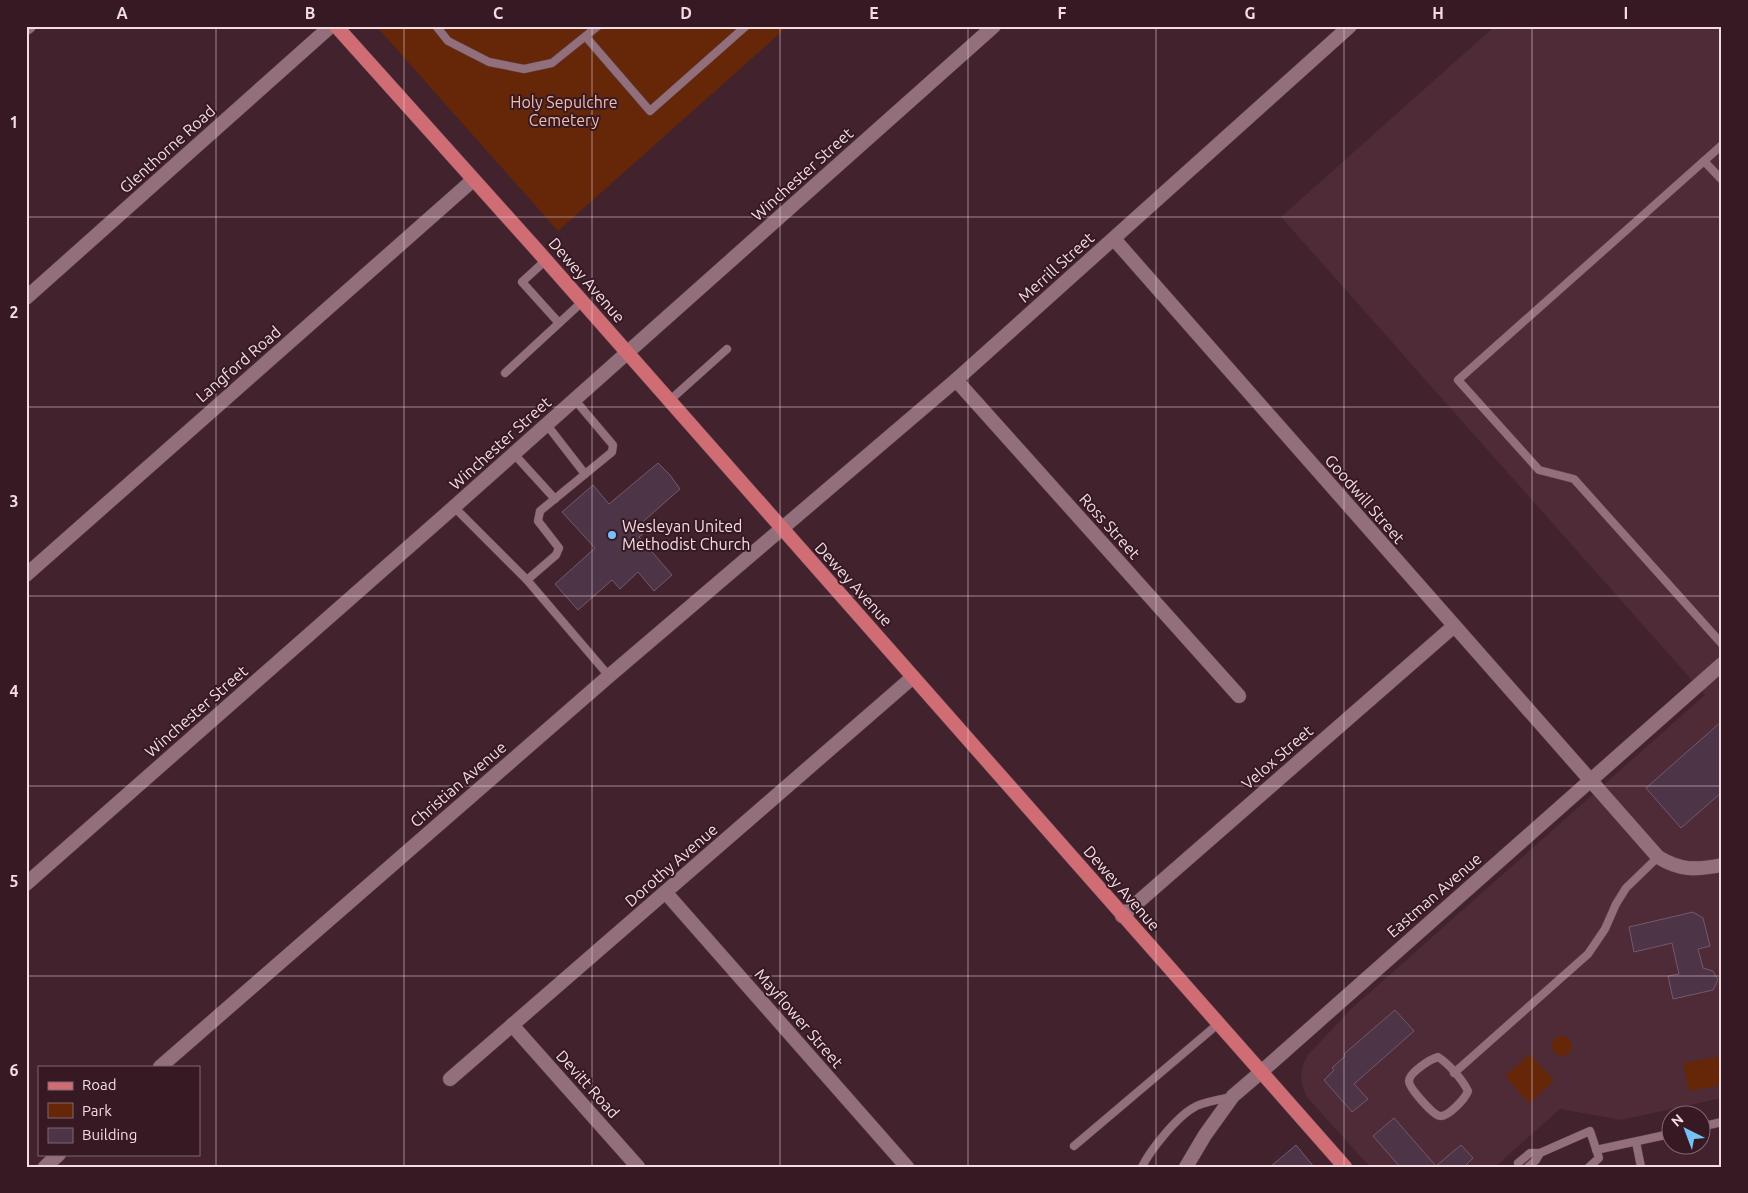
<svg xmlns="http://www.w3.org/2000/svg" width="1748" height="1193" font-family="Ubuntu,sans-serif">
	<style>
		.built { fill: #4f2b38 }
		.green { fill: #652708 }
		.building { fill: #4d3447; stroke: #74586d }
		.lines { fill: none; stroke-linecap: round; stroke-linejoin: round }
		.service-casing { stroke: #5b424b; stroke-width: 9 }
		.minor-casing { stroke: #5b424b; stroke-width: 15 }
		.tertiary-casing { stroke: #5b424b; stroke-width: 15 }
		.primary-casing { stroke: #5b424b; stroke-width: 15 }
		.service { stroke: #936f7b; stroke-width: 8 }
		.minor { stroke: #936f7b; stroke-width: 14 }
		.tertiary { stroke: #936f7b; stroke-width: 14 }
		.primary { stroke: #cf6c74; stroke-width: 14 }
		.grid { fill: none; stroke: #f2dde3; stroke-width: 1; stroke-opacity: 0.55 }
		.poi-dot { fill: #77bff7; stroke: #361923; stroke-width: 2 }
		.labels { text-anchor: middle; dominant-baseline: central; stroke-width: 4; stroke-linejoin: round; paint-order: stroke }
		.park-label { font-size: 16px; fill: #f0beaa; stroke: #361923 }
		.street-label { font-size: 16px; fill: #f2dde3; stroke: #361923 }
		.poi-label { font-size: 16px; fill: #f2dde3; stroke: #361923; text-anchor: start }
		.neatline { fill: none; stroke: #f2dde3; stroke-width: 2 }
		.grid-label { font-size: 16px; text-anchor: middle; font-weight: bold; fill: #f2dde3 }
	</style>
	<rect width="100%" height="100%" fill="#41222d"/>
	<polygon class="built" points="1495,26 1722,26 1722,1098 1621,1120 1560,1109 1495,1167 1370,1167 1307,1097 1302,1086 1301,1076 1303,1065 1308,1055 1350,1010 1705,695 1281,217"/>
	<g class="green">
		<polygon points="376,26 788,26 558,231"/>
		<circle cx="1562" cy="1046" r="10"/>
		<polygon points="1530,1054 1554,1081 1529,1103 1505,1076"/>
		<polygon points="1722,1056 1722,1085 1689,1091 1683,1063"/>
	</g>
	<g class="building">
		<polygon points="658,463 670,475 680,489 637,527 643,534 639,537 672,575 654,591 638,572 620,589 612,580 578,610 555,584 595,548 562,512 593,485 609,504"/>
		<polygon points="1722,721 1722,792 1681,828 1646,788"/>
		<polygon points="1693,912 1703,918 1710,946 1698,949 1703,968 1713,971 1718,980 1713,990 1673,999 1668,976 1679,974 1672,943 1634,952 1629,927"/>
		<polygon points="1395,1010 1414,1031 1354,1084 1368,1099 1352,1112 1324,1080 1334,1070 1332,1068 1345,1056 1344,1054"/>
		<polygon points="1394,1118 1436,1166 1461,1145 1473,1158 1464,1167 1400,1167 1373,1136"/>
		<polygon points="1296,1145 1314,1167 1270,1167"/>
	</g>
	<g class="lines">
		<defs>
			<g id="service">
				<polyline points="436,26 448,41 489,62 524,69 552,63 598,26"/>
				<polyline points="586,37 650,111 746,26"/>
				<polyline points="1722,145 1458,380 1539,470 1574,479 1722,644"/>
				<polyline points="1704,161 1722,180"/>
				<polyline points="546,260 522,282 559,323"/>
				<polyline points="505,373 582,302"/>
				<polyline points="575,400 613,445 612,452 540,511 538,521 559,548 556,555 527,580 609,676"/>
				<polyline points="669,401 727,349"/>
				<polyline points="547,425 585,474"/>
				<polyline points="514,454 555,499"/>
				<polyline points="454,507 527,580"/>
				<path d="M1438,1057C1449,1064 1462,1079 1468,1091C1465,1099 1448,1117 1440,1116C1433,1115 1409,1088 1409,1081C1409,1073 1430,1059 1438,1057Z"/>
				<polyline points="1454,1073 1588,954 1605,929 1616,904 1626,888 1658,857"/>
				<polyline points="1700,1127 1722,1122"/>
				<polyline points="1636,1142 1641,1167"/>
				<polyline points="1074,1146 1218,1024"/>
				<polyline points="1596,1150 1670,1134"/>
				<polyline points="1540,1153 1590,1131 1599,1158 1589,1167"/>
				<polyline points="1518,1163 1530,1153 1540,1153 1536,1160 1528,1167"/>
				<path d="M1142,1167C1150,1150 1177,1117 1193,1108C1201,1102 1220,1100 1230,1097"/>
			</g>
			<g id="minor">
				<polyline points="26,28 29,26"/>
				<path d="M1114,239L1658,857C1681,871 1696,870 1722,865"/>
				<polyline points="26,298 331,26"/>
				<polyline points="956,380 1239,696"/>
				<polyline points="26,575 473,180"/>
				<polyline points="26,884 454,507 994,26"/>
				<polyline points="666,893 907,1167"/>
				<polyline points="1122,916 1454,626"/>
				<polyline points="512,1025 638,1167"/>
				<polyline points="160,1067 609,676 956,380 1350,26"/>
				<polyline points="1261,1072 1722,664"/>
				<polyline points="450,1079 913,677"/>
				<polyline points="45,1167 59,1154"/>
			</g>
			<polyline id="tertiary" points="1186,1167 1205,1135 1233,1096 1261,1072"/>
			<polyline id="primary" points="336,26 536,249 1345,1167"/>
		</defs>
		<use href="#service" class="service-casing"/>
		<use href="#minor" class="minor-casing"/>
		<use href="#tertiary" class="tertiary-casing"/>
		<use href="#primary" class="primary-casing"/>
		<use href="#service" class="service"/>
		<use href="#minor" class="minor"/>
		<use href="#tertiary" class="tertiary"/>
		<use href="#primary" class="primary"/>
	</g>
	<path class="grid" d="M216,26V1167M404,26V1167M592,26V1167M780,26V1167M968,26V1167M1156,26V1167M1344,26V1167M1532,26V1167M26,217H1722M26,407H1722M26,596H1722M26,786H1722M26,976H1722"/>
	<circle class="poi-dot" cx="612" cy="535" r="5"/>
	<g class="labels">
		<g class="park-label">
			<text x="564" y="102">Holy Sepulchre<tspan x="564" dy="18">Cemetery</tspan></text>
		</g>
		<g class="street-label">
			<text transform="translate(167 149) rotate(-42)">Glenthorne Road</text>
			<text transform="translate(802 174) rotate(-42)">Winchester Street</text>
			<text transform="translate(1056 267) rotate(-42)">Merrill Street</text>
			<text transform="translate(587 280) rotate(49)">Dewey Avenue</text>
			<text transform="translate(238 364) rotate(-41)">Langford Road</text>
			<text transform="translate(500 443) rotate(-42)">Winchester Street</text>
			<text transform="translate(1365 499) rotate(49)">Goodwill Street</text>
			<text transform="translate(1110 526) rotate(48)">Ross Street</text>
			<text transform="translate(854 584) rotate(48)">Dewey Avenue</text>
			<text transform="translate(196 711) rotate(-41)">Winchester Street</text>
			<text transform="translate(1277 757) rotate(-41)">Velox Street</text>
			<text transform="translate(458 784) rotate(-41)">Christian Avenue</text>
			<text transform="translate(671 865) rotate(-41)">Dorothy Avenue</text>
			<text transform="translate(1122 888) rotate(49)">Dewey Avenue</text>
			<text transform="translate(1434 895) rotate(-41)">Eastman Avenue</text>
			<text transform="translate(799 1018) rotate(49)">Mayflower Street</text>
			<text transform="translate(588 1084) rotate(48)">Devitt Road</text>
		</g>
		<g class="poi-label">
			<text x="622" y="526">Wesleyan United<tspan x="622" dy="18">Methodist Church</tspan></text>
		</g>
	</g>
	<rect width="1748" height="1193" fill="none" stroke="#361923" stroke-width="55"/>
	<rect x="38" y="1066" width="162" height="90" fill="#361923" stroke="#816770"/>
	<rect x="48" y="1082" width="25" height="8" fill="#cf6c74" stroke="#816770"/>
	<text x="82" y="1090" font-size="15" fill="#f2dde3">Road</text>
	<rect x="48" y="1103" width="25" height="15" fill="#652708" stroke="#816770"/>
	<text x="82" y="1116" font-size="15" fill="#f2dde3">Park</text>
	<rect x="48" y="1128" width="25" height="15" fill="#4d3447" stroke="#816770"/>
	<text x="82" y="1140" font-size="15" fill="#f2dde3">Building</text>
	<g transform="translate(1686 1130) rotate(318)"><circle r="24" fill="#361923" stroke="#816770"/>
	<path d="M0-4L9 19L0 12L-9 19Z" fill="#77bff7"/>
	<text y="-8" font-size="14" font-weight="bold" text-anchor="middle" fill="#f2dde3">N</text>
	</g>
	<rect x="28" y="28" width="1692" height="1138" class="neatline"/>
	<g class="grid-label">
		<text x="122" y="19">A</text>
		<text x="310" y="19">B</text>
		<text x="498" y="19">C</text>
		<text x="686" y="19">D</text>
		<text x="874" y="19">E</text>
		<text x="1062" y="19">F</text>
		<text x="1250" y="19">G</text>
		<text x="1438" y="19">H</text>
		<text x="1626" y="19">I</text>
		<text x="14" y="128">1</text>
		<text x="14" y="318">2</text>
		<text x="14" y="507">3</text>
		<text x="14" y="697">4</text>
		<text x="14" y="887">5</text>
		<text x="14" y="1076">6</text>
	</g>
</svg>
